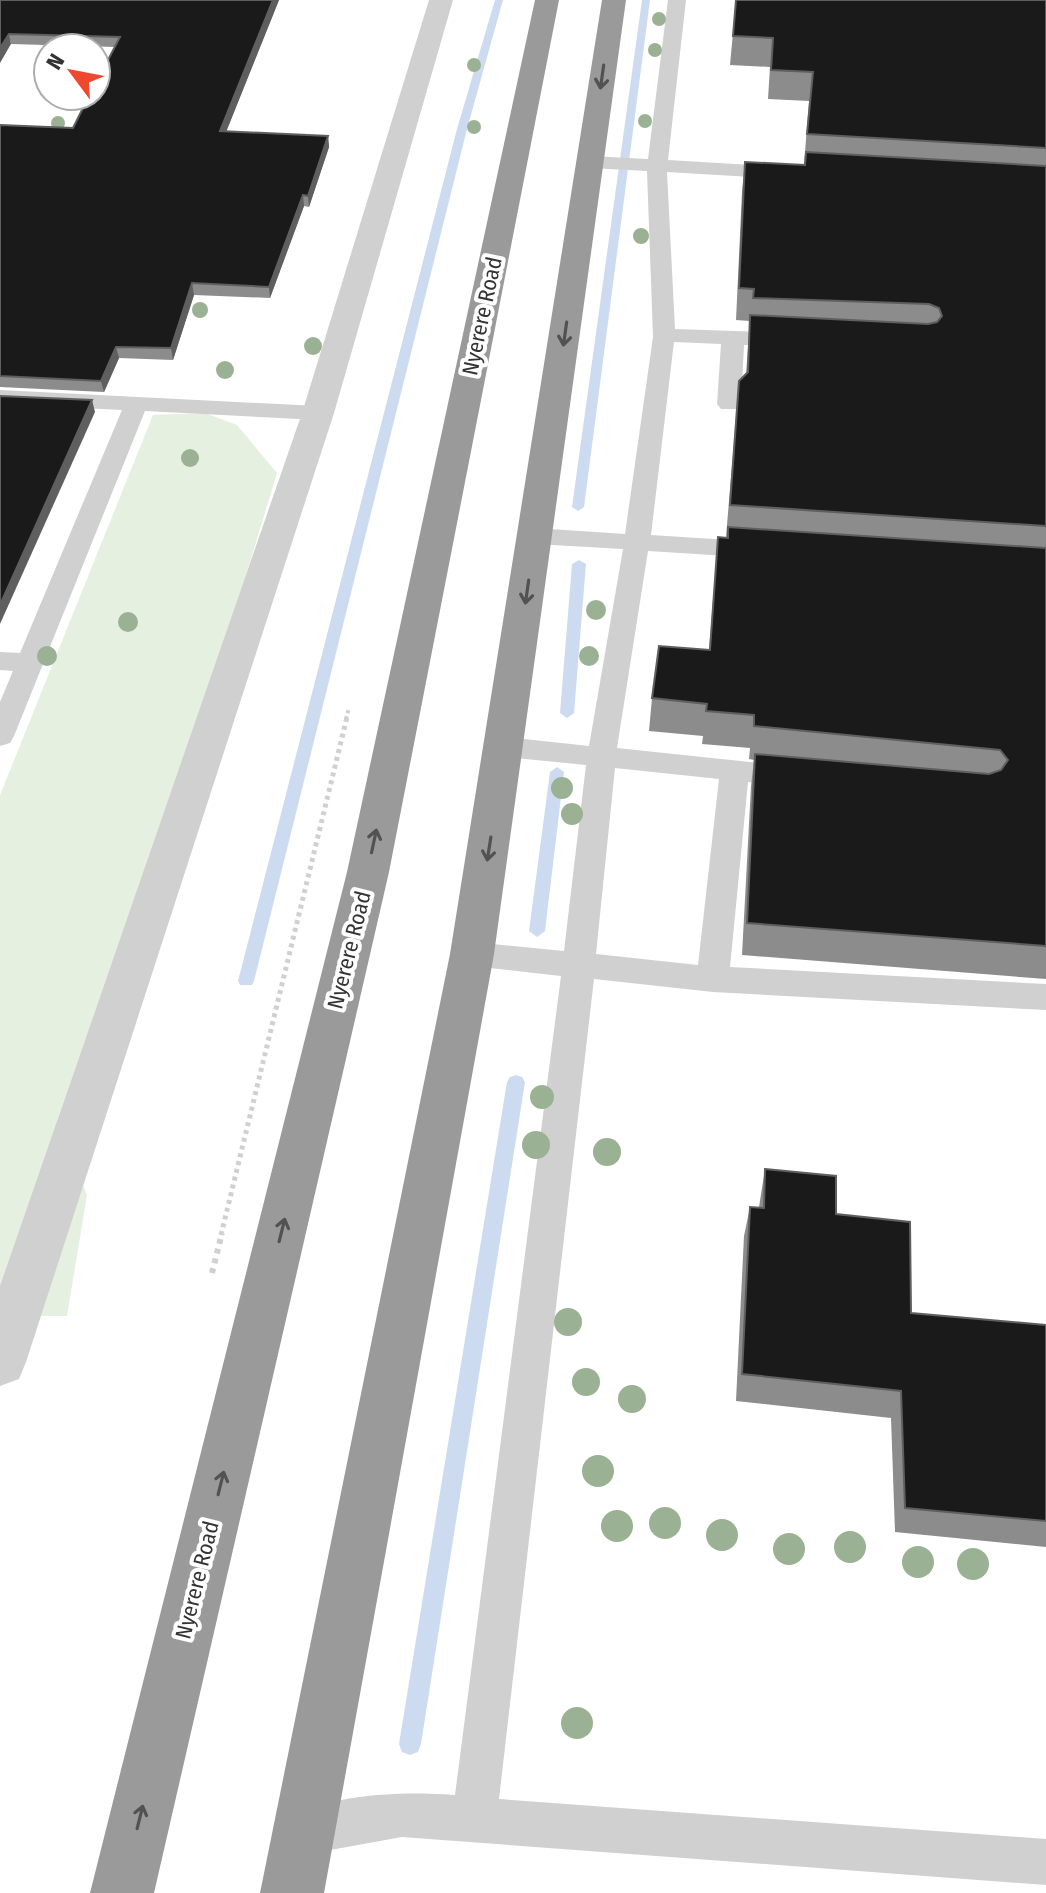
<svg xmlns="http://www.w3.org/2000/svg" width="1046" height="1893" font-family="'Fira Sans Condensed',sans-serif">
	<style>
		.green { fill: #e6f0e1 }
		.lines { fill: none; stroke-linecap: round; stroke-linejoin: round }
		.stream { fill: #cddbf0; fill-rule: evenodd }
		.path-far2 { stroke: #d0d0d0; stroke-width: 4; stroke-dasharray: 3 3; stroke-linecap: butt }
		.path-far1 { stroke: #d0d0d0; stroke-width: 5; stroke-dasharray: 4 4; stroke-linecap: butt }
		.path { stroke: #d0d0d0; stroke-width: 6; stroke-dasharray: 5 5; stroke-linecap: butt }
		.lane { fill: #d0d0d0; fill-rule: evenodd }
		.street { fill: #d0d0d0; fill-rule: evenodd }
		.highway { fill: #9a9a9a; fill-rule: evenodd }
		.tree { fill: #9bb194 }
		.wall { fill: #8c8c8c }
		.shaded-wall { fill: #5f5f5f }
		.building { fill: #1a1a1a; stroke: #5f5f5f; stroke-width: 2 }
		.oneway { stroke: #525252 }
		.labels { text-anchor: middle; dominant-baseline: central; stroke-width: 8; stroke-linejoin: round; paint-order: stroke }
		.street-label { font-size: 22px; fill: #333; stroke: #fff }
	</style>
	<rect width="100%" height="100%" fill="#fff"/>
	<polygon class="green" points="205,413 237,425 277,473 241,592 57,1121 87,1195 67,1316 0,1316 0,795 153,415"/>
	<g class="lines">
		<g class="stream">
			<polygon points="495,0 503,0 467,129 254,981 252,985 240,985 238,981 457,129"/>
			<polygon points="642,0 650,0 584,507 578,511 572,507"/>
			<polygon points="579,560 586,564 574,713 567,718 560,713 572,564"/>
			<polygon points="557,767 564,772 545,931 537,937 529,931 550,772"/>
			<polygon points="516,1075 522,1077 525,1082 421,1744 418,1752 410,1755 402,1752 399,1744 507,1082 510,1077"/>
		</g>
		<polyline class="path-far2" points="346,719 349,708"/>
		<polyline class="path-far1" points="221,1235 347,717"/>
		<polyline class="path" points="212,1273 222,1233"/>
		<g class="lane">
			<path d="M668,0H686L668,160L787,167L797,173L787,179L667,172L675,329L789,333L797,335L800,340L797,345H744L741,404L737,409H721L717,404L721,344L674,342L651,535L760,542L769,544L773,550L769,556L760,558L648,551L617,748L796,767L806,770L811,777L806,784L796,787L748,782L730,967L1046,984V1010L713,992L594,979L499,1799L1046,1839V1885L402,1837L303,1855L287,1848L280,1832L287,1816C339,1794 400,1791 455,1795L561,976L472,966L461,963L456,954L461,945L472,942L564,951L586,765L505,757L495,754L491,747L495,740L505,737L589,746L623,549L535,544L526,542L522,536L526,530L535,528L625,534L653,337L647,171L590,168L580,162L590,156L648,159ZM615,768L719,779L698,965L596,954Z"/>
			<polygon points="0,390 318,406 326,408 330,413 326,418 318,420 145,411 14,736 10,743 0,746 0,702 13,671 0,670 0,652 20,653 122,410 0,404"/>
		</g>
		<polygon class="street" points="429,0 453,0 334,413 26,1362 19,1379 0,1386 0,1286 302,413"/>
		<g class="highway">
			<polygon points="535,0 559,0 389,872 154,1893 90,1893 347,872"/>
			<polygon points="602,0 626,0 494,954 324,1893 260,1893 450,954"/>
		</g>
	</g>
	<g class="tree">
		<circle cx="659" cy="19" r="7"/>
		<circle cx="655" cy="50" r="7"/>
		<circle cx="474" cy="65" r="7"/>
		<circle cx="645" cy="121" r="7"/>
		<circle cx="58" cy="123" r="7"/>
		<circle cx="474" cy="127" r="7"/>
		<circle cx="641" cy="236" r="8"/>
		<circle cx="200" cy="310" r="8"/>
		<circle cx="313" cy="346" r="9"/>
		<circle cx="225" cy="370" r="9"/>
		<circle cx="190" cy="458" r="9"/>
		<circle cx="596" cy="610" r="10"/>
		<circle cx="128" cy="622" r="10"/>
		<circle cx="47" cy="656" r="10"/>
		<circle cx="589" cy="656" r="10"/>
		<circle cx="562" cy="788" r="11"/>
		<circle cx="572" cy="814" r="11"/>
		<circle cx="542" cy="1097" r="12"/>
		<circle cx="536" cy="1145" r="14"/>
		<circle cx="607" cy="1152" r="14"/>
		<circle cx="568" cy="1322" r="14"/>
		<circle cx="586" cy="1382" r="14"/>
		<circle cx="632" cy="1399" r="14"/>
		<circle cx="598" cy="1471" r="16"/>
		<circle cx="665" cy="1523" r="16"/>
		<circle cx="617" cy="1526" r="16"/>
		<circle cx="722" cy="1535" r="16"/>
		<circle cx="850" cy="1547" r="16"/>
		<circle cx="789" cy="1549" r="16"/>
		<circle cx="918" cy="1562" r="16"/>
		<circle cx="973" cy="1564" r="16"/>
		<circle cx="577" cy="1723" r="16"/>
	</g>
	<g class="wall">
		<polygon points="0,0 279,0 226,132 328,136 329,147 309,207 304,206 270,298 194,295 173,360 119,358 104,392 0,387 0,125 73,128 115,47 11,44"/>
		<polygon points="736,0 1046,0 1046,979 742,955 751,786 754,760 749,759 750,748 702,744 703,736 649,731 652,698 709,650 718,537 726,537 739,381 746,374 750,321 736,320 742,192 745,162 804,165 809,101 768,99 770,67 730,65"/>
		<polygon points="765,1169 836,1214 911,1313 1046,1325 1046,1547 895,1532 891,1418 736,1401 744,1236 750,1207 759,1207"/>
	</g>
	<g class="shaded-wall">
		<polygon points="273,0 279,0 222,142 220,131"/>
		<polygon points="9,34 11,44 0,63 0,48"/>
		<polygon points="328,136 329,147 309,207 308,196"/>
		<polygon points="303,195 304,206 270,298 269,287"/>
		<polygon points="192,283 194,295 173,360 171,348"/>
		<polygon points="116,347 119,358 104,392 101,381"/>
		<polygon points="92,400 95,412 0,624 0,605"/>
	</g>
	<g class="building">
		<polygon points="0,0 273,0 220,131 328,136 308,196 303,195 269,287 192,283 171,348 116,347 101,381 0,376 0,125 73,128 89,96 96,96 96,83 120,37 9,34 0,48"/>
		<polygon points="736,0 1046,0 1046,148 807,134 813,72 771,70 773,38 733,36"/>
		<polygon points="806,152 1046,166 1046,526 730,505 739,381 748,372 750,315 928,324 937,322 942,316 939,308 929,304 753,298 754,289 739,288 745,162 805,165"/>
		<polygon points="0,396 92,400 0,605"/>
		<polygon points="728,527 1046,548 1046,946 747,923 755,754 989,774 1001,770 1008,760 1000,750 754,726 754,715 706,711 707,704 652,698 659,646 710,650 718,537 728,538"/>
		<polygon points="765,1169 836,1176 836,1214 910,1222 911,1313 1046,1325 1046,1521 905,1508 901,1391 742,1374 750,1207 764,1208"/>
	</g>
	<defs><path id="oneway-shaft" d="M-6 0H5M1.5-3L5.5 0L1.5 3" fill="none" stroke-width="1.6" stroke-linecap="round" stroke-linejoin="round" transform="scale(2)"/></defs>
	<g class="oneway">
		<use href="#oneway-shaft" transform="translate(602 77) rotate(98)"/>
		<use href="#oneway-shaft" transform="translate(565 334) rotate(98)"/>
		<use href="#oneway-shaft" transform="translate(527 592) rotate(98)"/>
		<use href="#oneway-shaft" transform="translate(374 841) rotate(-78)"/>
		<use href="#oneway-shaft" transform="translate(489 849) rotate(99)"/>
		<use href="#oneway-shaft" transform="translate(282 1230) rotate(-76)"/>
		<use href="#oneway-shaft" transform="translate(221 1483) rotate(-76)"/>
		<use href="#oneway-shaft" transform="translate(140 1817) rotate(-76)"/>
	</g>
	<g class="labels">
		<g class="street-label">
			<text transform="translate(482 316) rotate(-78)">Nyerere Road</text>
			<text transform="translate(349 950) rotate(-76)">Nyerere Road</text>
			<text transform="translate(197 1580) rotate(-76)">Nyerere Road</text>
		</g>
	</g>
	<g transform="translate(72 72) rotate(302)"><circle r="38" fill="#ffffff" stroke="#adadad" stroke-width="2"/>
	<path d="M0-6L14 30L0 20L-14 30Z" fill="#f0482e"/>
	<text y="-12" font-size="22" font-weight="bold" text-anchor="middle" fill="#333333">N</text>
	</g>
</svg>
